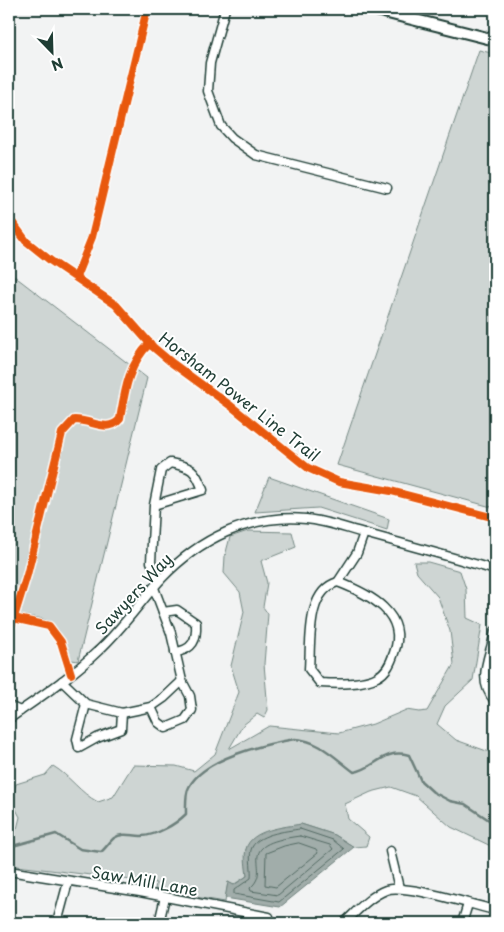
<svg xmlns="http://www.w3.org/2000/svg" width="504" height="932" font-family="'Playpen Sans',sans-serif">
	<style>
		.green { fill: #ced5d3; stroke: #768984 }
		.water { fill: #a1adaa; stroke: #6d807b }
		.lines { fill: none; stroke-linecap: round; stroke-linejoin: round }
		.shore { stroke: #536a63; stroke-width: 1 }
		.stream { stroke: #6d807b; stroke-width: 2.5 }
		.minor-casing { stroke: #1f3d34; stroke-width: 11 }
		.tertiary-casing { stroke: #1f3d34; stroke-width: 14 }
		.minor { stroke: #fff; stroke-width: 8 }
		.tertiary { stroke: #fff; stroke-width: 10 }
		.cycleway-casing { stroke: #fff; stroke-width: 11 }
		.cycleway { stroke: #e8590c; stroke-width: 8 }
		.labels { text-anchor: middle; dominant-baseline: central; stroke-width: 4; stroke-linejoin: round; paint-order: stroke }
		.street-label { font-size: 16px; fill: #1f3d34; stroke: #fff }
	</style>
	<rect width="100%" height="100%" fill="#f2f3f3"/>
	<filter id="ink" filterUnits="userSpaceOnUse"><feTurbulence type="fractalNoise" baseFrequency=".02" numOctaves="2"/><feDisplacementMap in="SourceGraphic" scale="10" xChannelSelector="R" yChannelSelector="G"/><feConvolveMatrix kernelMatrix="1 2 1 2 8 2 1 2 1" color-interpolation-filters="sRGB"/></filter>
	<g filter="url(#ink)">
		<g class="green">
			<polygon points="479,50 495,54 495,508 337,465"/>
			<path d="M9,272L147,378L78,661L72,660C55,615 54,621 9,613Z"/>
			<polygon points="269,477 389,519 387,530 318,508 255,512"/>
			<path d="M248,531L292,532L296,547L261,561L267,583L263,607L268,614L264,664L268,710L264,718L257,714L243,725L229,749L269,726L339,733L373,724L406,710L419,712L427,711L454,664L450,631L438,597L417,573L414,562H428L460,571L466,589L467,618L482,625L473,680L445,706L437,724L456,740L495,754V848L451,827L416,796L391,787L371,792L345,804L348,819L369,837L366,846L354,847L335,835L301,824L246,849L247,876L233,885L228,882L225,902L155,890L156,883L9,865V834L17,829L20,817L11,800L16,784L45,775L53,766C70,776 80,793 98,802L113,797L133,765L176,766L194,771L215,754L239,692L231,666L244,612L240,592L224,573L225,556L230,537Z"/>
		</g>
		<path class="water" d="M301,824L335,835L354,847L280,907L225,898L228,882L234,885L247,876C246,868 244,856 246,849C251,829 285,827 301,824Z"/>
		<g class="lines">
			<g class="shore">
				<path d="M300,829L333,840L344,849L279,902L234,894V890L251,878C252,870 249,859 251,850C255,834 286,831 300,829Z"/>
				<path d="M300,836L330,845L333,849L278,895L251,891L250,888C275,867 229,845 300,836Z"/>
				<polygon points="299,843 316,849 318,853 276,887 265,885 266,853 284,846"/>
			</g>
			<path class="stream" d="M9,847L56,834L80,849L101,852C106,848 110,841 114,838C123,832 132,836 141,836C156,836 176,824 186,814C186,806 185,794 189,787C204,758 265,744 295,739C319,740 335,758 354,772C375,769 383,748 409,755L421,781L433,792L450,801L465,804L495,824"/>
			<defs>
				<g id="minor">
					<polyline points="225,9 210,63 208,91 221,126 232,138 256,155 387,188"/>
					<path d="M154,505L203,490C195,469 192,467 170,463L161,470L154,505L151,562L160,580"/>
					<path d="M338,582C369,594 409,614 394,653C391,662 387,672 377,677C362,685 337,684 320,683L309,669C311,641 306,591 338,582Z"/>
					<polyline points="338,582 357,553 364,533"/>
					<path d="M163,612L177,610L196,623C197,640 193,650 175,652"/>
					<path d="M495,631C491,656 475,679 495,701"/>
					<polyline points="62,681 86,704 122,713 151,707 164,698 182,681"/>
					<polyline points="86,704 77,739 79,748 97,738 121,729 122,713"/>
					<polyline points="9,706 20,711"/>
					<polyline points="151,707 158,722 166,728 185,720 192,710 190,696 182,681 171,633 154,588"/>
					<path d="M9,719C40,697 72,676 99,650C122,629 140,602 161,579C199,539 249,514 306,519C326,521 345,528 364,533C408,545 452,557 495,570"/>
					<polyline points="390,851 399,888"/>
					<polyline points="9,871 140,892 269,917 268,923"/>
					<polyline points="57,923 68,882"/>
					<polyline points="159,923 165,897"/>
					<path d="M344,923C356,912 370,896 386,890C403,883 473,905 495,910"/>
					<polyline points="462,923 468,904"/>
				</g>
				<polyline id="tertiary" points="372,9 495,40"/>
			</defs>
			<use href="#minor" class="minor-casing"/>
			<use href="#tertiary" class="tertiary-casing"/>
			<use href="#minor" class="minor"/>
			<use href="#tertiary" class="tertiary"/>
			<defs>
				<g id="cycleway">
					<polyline points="9,218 26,241 51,261 116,305 153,347 172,363 231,406 308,468 339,482 391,491 495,518"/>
					<polyline points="76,277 92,237 147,9"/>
					<polyline points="9,617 49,626 61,642 71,674"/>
					<path d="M9,633L27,575L62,433L74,420C90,419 108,434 120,419C125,390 128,365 150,343"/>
				</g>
			</defs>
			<use href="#cycleway" class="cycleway-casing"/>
			<use href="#cycleway" class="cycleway"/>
		</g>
	</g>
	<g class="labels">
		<g class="street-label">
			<text transform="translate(240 396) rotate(38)">Horsham Power Line Trail</text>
			<text transform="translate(133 593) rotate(-47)">Sawyers Way</text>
			<text transform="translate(145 880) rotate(10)">Saw Mill Lane</text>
		</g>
	</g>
	<rect width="504" height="932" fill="none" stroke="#fff" stroke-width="30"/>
	<rect x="15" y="15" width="474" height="902" fill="none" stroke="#1f3d34" stroke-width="2" filter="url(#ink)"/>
	<g transform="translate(52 52) rotate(157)" stroke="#ffffff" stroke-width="4" paint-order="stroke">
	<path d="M0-4L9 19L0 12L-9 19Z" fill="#1f3d34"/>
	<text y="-8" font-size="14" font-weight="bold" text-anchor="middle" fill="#1f3d34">N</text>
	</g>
</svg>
